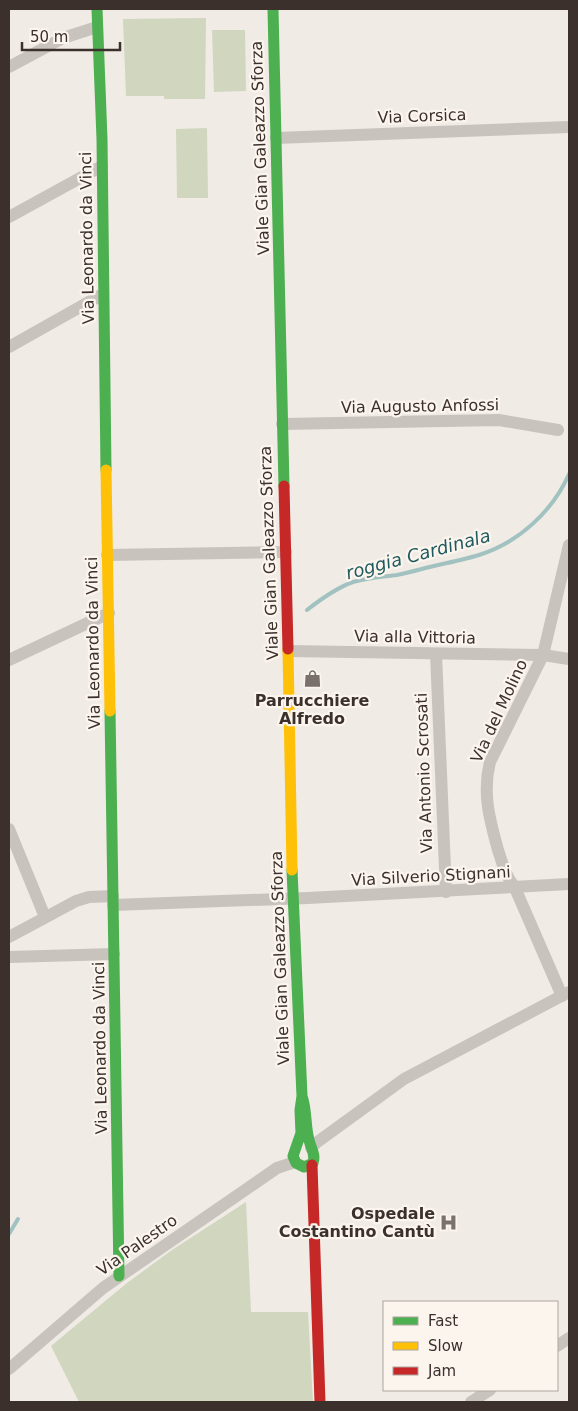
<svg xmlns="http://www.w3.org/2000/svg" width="578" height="1411" font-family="'DejaVu Sans',sans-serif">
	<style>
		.green { fill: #d1d6bf }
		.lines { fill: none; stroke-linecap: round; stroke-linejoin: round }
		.stream { stroke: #a1c2c1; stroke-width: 4 }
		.street { stroke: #c9c3be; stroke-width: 12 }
		.fast { stroke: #4caf50; stroke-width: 11 }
		.slow { stroke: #ffc107; stroke-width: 11 }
		.jam { stroke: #c62828; stroke-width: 11 }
		.labels { text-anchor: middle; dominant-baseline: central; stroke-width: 4.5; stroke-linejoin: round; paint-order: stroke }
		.street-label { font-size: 16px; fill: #3b302b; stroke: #fbf5ee }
		.poi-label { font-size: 16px; font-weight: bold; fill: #3b302b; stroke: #fbf5ee }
		.water-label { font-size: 18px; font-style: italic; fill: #1f5a5e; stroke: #fbf5ee }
	</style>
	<rect width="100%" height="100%" fill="#f0ebe5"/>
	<g class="green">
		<polygon points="206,18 205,99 164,99 164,96 126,96 123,19"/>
		<polygon points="212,30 245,30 246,91 214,92"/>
		<polygon points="207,128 208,198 177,198 176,129"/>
		<polygon points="246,1202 251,1312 308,1312 313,1402 79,1402 51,1346 127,1283 172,1250"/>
	</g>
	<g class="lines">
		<g class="stream">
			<path d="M307,610C321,599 336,588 353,582C367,578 382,577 397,575C411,572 425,568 438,565C452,562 466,559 479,555C518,543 553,511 569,474"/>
			<polyline points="9,1234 18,1219"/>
		</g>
		<g class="street">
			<polyline points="9,67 63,38 97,27"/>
			<polyline points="276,138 569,127"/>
			<polyline points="9,217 102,166"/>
			<polyline points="9,347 103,294"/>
			<polyline points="282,424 499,420 558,430"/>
			<polyline points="107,555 286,552"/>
			<polyline points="288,651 543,655 569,659"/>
			<polyline points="436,654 446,892"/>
			<polyline points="9,660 109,613"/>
			<polyline points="9,829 45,917"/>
			<polyline points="113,905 308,898 569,884"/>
			<polyline points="9,937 76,901 89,897 113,896"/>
			<polyline points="9,957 114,954"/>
			<path d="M562,996L515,888C505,875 503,865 498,850C490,821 482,793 490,762L543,655L569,545"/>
			<polyline points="311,1148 316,1143 404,1079 569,992"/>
			<polyline points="557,1346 569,1338"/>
			<polyline points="9,1369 103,1288 277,1168 295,1162"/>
			<polyline points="471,1402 490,1390"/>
		</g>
		<g class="fast">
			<polyline points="97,9 102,139 106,470"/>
			<polyline points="273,9 284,486"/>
			<polyline points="110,711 119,1276"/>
			<path d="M292,870L302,1096C307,1110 305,1125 309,1140C311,1149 316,1154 313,1163L304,1167L296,1163L293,1156L301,1133L300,1110L302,1096"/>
		</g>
		<g class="slow">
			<polyline points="106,470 110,711"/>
			<polyline points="288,649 292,870"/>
		</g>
		<g class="jam">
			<polyline points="284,486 288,649"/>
			<polyline points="312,1165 320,1402"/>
		</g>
	</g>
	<defs>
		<symbol id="shop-bare" viewBox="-9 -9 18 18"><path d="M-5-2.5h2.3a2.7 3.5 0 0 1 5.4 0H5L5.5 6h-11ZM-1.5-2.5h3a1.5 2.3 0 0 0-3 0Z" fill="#7a716c" stroke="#fbf5ee" stroke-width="2.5" paint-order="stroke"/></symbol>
		<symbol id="hospital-bare" viewBox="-9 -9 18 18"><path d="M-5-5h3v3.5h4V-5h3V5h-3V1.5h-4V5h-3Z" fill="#7a716c" stroke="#fbf5ee" stroke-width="2.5" paint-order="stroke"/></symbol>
	</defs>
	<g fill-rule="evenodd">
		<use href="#shop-bare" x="300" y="666" width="25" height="25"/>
		<use href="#hospital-bare" x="436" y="1210" width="25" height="25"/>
	</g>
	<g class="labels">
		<g class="street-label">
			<text transform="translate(422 116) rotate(-2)">Via Corsica</text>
			<text transform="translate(260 148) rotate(-92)">Viale Gian Galeazzo Sforza</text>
			<text transform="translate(87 238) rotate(-91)">Via Leonardo da Vinci</text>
			<text transform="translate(420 406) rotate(-1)">Via Augusto Anfossi</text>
			<text transform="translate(269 553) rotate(-92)">Viale Gian Galeazzo Sforza</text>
			<text transform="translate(415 637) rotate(1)">Via alla Vittoria</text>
			<text transform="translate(93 643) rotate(-91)">Via Leonardo da Vinci</text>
			<text transform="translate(499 711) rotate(-65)">Via del Molino</text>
			<text transform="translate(424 773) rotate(-92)">Via Antonio Scrosati</text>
			<text transform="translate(431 876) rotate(-3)">Via Silverio Stignani</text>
			<text transform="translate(280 958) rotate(-92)">Viale Gian Galeazzo Sforza</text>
			<text transform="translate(100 1048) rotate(-91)">Via Leonardo da Vinci</text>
			<text transform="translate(137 1245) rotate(-35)">Via Palestro</text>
		</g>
		<g class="poi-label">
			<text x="312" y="700">Parrucchiere<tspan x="312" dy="18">Alfredo</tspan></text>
			<text x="435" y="1213" text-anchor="end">Ospedale<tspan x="435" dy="18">Costantino Cantù</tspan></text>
		</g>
		<g class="water-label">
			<text transform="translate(418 554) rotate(-15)">roggia Cardinala</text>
		</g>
	</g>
	<rect width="578" height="1411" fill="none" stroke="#3b302b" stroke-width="20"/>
	<rect x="383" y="1301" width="175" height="90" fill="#fbf5ee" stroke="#aea6a0"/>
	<rect x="393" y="1317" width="25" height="8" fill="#4caf50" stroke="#aea6a0"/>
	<text x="428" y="1326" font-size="15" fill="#3b302b">Fast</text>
	<rect x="393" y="1342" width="25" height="8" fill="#ffc107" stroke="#aea6a0"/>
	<text x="428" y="1351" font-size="15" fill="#3b302b">Slow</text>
	<rect x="393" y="1367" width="25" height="8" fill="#c62828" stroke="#aea6a0"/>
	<text x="428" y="1376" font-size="15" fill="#3b302b">Jam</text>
	<path d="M22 42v8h98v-8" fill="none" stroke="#3b302b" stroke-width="2.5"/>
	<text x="30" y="42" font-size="15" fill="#3b302b" stroke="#fbf5ee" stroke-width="4" paint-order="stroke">50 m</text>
</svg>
